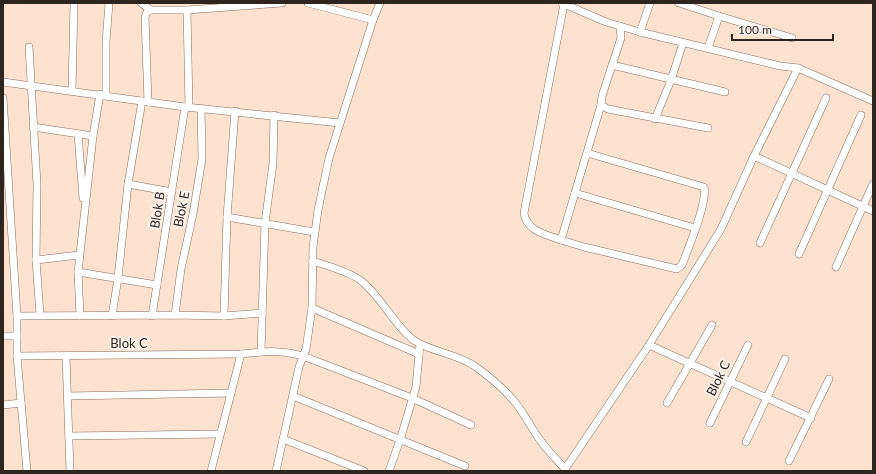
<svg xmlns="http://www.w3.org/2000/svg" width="876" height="474" font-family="Lato,sans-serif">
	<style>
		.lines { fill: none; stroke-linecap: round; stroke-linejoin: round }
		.minor-casing { stroke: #846c5c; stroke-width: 8 }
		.minor { stroke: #fff; stroke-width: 7 }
		.labels { text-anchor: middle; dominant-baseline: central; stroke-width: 4; stroke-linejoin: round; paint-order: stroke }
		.street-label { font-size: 13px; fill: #2f251f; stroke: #fef3ec }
	</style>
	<rect width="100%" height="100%" fill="#fee2d0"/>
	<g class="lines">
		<defs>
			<g id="minor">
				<polyline points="141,3 151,10"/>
				<polyline points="308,3 373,20"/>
				<polyline points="562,3 606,22 640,32 780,66 798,68"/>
				<polyline points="679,3 719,16 708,48"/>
				<polyline points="187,10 189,107"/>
				<polyline points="719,16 792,38"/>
				<polyline points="640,32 650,3"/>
				<polyline points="29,47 37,184 36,260 40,315"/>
				<polyline points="612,65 725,92"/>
				<polyline points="3,82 185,107 340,123"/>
				<polyline points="72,91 74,3"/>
				<polyline points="106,95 106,42 109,3"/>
				<polyline points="3,98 17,316 17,356 27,471"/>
				<polyline points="148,102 145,17 147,12 151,10 187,10 282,3"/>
				<polyline points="601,105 608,109 708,128"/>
				<polyline points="655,119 671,80 683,43"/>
				<polyline points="33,127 93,136"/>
				<polyline points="78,134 83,198"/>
				<path d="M587,153L704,187C708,202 688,249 682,265L677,269L584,247L561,240L601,105L602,96L621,38L620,26"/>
				<polyline points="754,156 873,211"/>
				<polyline points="128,184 172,192"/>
				<polyline points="575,193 695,228"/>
				<polyline points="227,217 314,232"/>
				<path d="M561,240C547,235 526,231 524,213L564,4"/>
				<polyline points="760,243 826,98"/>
				<polyline points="799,254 861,115"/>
				<polyline points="36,260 79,255"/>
				<path d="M313,261C327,266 348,271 360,280C381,296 392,322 412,339C429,352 457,353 476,367C490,377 503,388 514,401C525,414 532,430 543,444C550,453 558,461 565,469L649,345L721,229L754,156L798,68L873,101"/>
				<polyline points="836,267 873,184"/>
				<polyline points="78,272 157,285"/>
				<polyline points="312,308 419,354"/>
				<polyline points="175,315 181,269 193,214 202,159 201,108"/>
				<polyline points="17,316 175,315 224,316 262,313"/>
				<polyline points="80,316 78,272 93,136 100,94"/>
				<polyline points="112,316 118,278 128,184 142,101"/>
				<polyline points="152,316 185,107"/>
				<polyline points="224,316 227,217 235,111"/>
				<polyline points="3,336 17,336"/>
				<polyline points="649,345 811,418"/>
				<polyline points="261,352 265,223 273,163 274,115"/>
				<path d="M17,356L241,354C264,352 279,349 303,356L412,398L471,425"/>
				<polyline points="66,356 70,471"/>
				<polyline points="68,396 231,393"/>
				<polyline points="293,396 465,466"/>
				<polyline points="667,403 712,325"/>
				<polyline points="3,405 21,403"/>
				<polyline points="710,423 748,345"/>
				<polyline points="69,436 220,434"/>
				<polyline points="283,439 364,471"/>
				<polyline points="746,442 785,359"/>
				<polyline points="789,461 829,379"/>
				<polyline points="211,471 241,354"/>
				<polyline points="276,471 299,367 306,349 312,308 313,247 318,210 329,158 373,20 380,3"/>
				<polyline points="389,471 400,440 416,387 420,344"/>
			</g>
		</defs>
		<use href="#minor" class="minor-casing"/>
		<use href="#minor" class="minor"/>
	</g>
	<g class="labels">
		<g class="street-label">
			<text transform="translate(181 209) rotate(-78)">Blok E</text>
			<text transform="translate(157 210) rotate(-81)">Blok B</text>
			<text x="129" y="343">Blok C</text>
			<text transform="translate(718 378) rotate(-64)">Blok C</text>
		</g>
	</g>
	<rect width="876" height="474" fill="none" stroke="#2f251f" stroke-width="8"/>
	<path d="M732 34v6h101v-6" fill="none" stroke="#2f251f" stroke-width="2"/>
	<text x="738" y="34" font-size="12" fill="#2f251f" stroke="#fef3ec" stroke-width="3" paint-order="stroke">100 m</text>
</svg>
